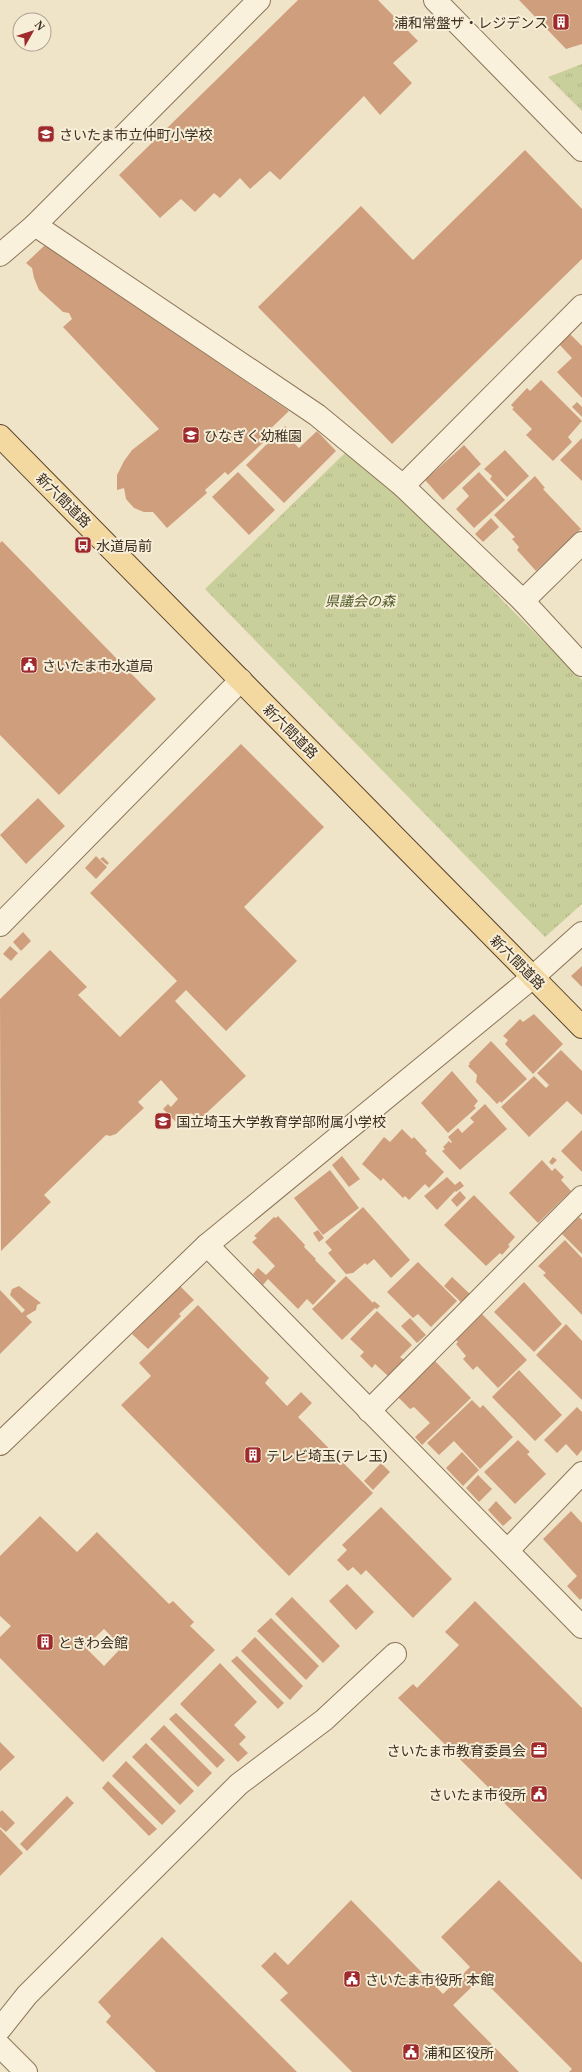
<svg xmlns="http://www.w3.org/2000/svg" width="582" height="2072" font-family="'Noto Serif','Noto Sans JP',serif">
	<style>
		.park { fill: url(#park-tufts) }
		.building { fill: #cf9f7d; fill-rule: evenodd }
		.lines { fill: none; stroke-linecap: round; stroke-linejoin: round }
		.minor-casing { stroke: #8d765c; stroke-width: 24 }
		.major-casing { stroke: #5b4430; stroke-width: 24 }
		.minor { stroke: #faf1dc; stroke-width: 22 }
		.major { stroke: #f3d9a0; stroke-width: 22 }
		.labels { text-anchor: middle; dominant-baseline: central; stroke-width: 4; stroke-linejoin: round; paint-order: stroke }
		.poi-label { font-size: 14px; fill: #3d2e20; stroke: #f7eed8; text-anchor: start }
		.street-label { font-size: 14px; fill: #3d2e20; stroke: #f7eed8 }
		.park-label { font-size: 14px; font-style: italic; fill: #4d5a26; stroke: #f7eed8 }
	</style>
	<defs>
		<pattern id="park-tufts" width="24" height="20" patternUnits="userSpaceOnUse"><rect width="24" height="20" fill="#c9cf9b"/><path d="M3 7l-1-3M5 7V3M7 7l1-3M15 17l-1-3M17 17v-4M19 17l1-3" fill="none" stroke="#aeb285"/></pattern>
	</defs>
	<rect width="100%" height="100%" fill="#f0e4c8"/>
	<g class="park">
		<polygon points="582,64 582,111 548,77"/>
		<polygon points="345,453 423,516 505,603 582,680 582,904 545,937 205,589"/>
	</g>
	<g class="building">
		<polygon points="298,0 378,0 418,41 393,63 412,83 380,115 364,96 280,180 270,171 250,189 240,178 220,198 214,193 195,212 181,199 160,218 119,175"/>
		<polygon points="519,0 582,0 582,44 566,49"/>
		<polygon points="525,150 582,209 582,259 392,444 258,307 361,206 413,260"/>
		<polygon points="44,246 56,246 62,255 289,411 264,435 267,439 228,475 225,472 205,490 207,493 167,528 153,512 144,512 134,508 126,499 124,488 117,490 117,475 124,461 132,450 159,429 63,327 72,319 69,313 63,312 39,290 34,278 32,268 26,263"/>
		<polygon points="570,334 582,346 582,398 557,372 572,358 559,344"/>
		<polygon points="541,380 582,421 568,437 572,442 553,461 526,435 532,429 512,409 514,408 511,405 527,388 530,391"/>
		<polygon points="577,402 582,407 582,417 572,407"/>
		<polygon points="285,426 295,436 291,440 299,448 317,431 336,451 284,503 246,465"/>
		<polygon points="582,438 582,481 560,460"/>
		<polygon points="464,445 481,464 443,500 425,480"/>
		<polygon points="505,450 529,476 507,497 490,479 492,476 484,469"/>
		<polygon points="238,472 275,510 249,535 212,497"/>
		<polygon points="479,472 505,500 474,528 456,509 469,496 462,488"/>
		<polygon points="535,476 545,488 543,489 581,529 536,571 517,550 519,547 512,539 515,537 494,515"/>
		<polygon points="491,518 499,527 483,542 475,534"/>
		<polygon points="2,541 156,699 59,795 0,735 0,543"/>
		<polygon points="241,744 324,827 244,907 297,961 226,1031 186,990 175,1001 246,1076 199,1120 191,1113 179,1125 163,1109 168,1104 171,1107 178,1099 161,1080 138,1102 144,1108 116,1134 110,1136 106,1135 44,1195 51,1202 1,1251 0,999 50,950 87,987 78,995 120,1037 177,981 90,893"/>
		<polygon points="38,798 65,826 26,864 0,835"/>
		<polygon points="96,856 107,867 96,879 85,868"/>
		<polygon points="103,857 109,863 107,865 100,859"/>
		<polygon points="23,932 31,941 21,951 13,942"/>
		<polygon points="10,946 18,953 11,961 3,954"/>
		<polygon points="582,966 582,987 571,976"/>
		<polygon points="534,1014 563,1044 533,1074 505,1044 508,1040 503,1036 520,1019 523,1022"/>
		<polygon points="491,1041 527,1079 501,1103 500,1101 497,1104 476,1082 477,1075 468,1066 470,1064 469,1063"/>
		<polygon points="561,1050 582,1071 582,1115 567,1101 529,1137 501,1107 534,1076 546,1088 549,1085 537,1073"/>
		<polygon points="452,1071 478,1101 474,1106 476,1108 448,1133 421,1103"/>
		<polygon points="485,1104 507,1129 460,1170 442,1151 445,1149 443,1147 449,1141 451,1143 452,1142 448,1137 458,1128 462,1133 474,1122 470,1118"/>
		<polygon points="402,1129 412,1139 414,1137 427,1151 425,1153 444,1172 429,1188 425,1184 409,1200 405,1196 403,1198 383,1178 381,1181 362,1164 384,1137 390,1142"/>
		<polygon points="582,1130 582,1172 561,1151"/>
		<polygon points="342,1156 360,1179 349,1187 332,1165"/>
		<polygon points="553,1157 557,1160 552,1165 549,1162"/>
		<polygon points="542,1160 552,1171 555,1168 564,1177 561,1180 571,1191 538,1223 509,1193"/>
		<polygon points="330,1170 359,1208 323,1235 294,1198"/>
		<polygon points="447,1177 455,1185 460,1181 464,1186 456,1192 455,1191 437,1210 424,1196"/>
		<polygon points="460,1191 466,1198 457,1207 451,1200"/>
		<polygon points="474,1195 515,1237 508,1245 510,1246 502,1255 500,1253 486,1266 444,1225"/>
		<polygon points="363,1207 410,1260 391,1278 374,1259 367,1265 365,1263 353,1273 346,1274 328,1253 332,1250 325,1242"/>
		<polygon points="278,1216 305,1245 304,1247 316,1259 315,1260 336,1281 313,1305 307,1299 298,1309 268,1279 263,1285 253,1274 258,1268 266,1275 275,1266 252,1242 257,1238 254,1236 274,1217 276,1218"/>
		<polygon points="579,1217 582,1220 582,1254 562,1234"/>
		<polygon points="318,1230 324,1238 319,1242 313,1233"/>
		<polygon points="565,1240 582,1258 582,1315 543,1275 546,1273 538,1266"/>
		<polygon points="418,1262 457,1301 431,1327 418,1314 413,1318 387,1292"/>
		<polygon points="346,1276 373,1303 374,1301 380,1306 377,1309 375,1308 342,1340 312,1309"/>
		<polygon points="452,1277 470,1294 462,1303 444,1286"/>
		<polygon points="524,1282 562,1324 534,1352 494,1312"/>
		<polygon points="19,1286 41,1303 37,1305 36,1310 26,1316 32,1322 0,1354 0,1290 22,1313 25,1310 10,1295 12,1289"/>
		<polygon points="180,1286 194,1300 179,1314 181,1316 148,1349 132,1334"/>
		<polygon points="198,1305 269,1378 265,1383 287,1406 301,1392 312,1403 298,1417 373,1493 289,1576 121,1405 151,1376 139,1363"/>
		<polygon points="377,1311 412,1345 400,1357 404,1360 388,1376 375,1364 372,1368 360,1356 364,1352 350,1339"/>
		<polygon points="482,1314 527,1360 498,1388 477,1366 473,1370 463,1359 466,1356 456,1344 458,1342 456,1340"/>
		<polygon points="410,1318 426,1335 417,1343 401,1326"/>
		<polygon points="566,1324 582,1341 582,1400 536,1355"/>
		<polygon points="435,1361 471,1398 422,1445 415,1437 430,1423 414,1407 410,1409 396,1395 428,1364 430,1366"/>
		<polygon points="519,1370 562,1415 535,1441 492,1397"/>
		<polygon points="472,1400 480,1408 483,1405 513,1437 480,1469 454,1441 439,1455 427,1443"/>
		<polygon points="577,1407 582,1412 582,1450 577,1456 566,1444 557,1453 544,1440"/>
		<polygon points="518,1440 530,1452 527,1454 546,1474 515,1504 484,1472"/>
		<polygon points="462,1452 479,1470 463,1486 446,1468"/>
		<polygon points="381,1463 390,1472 373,1490 364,1481"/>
		<polygon points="478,1475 492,1489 479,1502 466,1488"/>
		<polygon points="496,1501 512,1518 503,1526 488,1510"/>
		<polygon points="381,1507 452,1579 413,1618 366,1570 361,1575 353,1567 348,1571 337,1560 347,1550 342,1545"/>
		<polygon points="571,1511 582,1523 582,1598 580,1600 567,1586 577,1576 543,1539"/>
		<path d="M40,1516L77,1552L97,1532L169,1604L173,1601L194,1622L190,1626L215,1650L103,1762L0,1658V1637L11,1626L0,1616V1556ZM104,1629L122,1647L104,1666L85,1647Z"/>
		<polygon points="347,1584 374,1612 356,1630 329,1601"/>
		<polygon points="292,1597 340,1646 323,1663 275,1614"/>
		<polygon points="475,1601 582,1708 582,1880 398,1698 413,1684 417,1688 459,1645 445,1632"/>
		<polygon points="271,1618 319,1666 306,1680 257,1631"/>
		<polygon points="255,1637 303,1686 290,1700 241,1651"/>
		<polygon points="237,1656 284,1703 278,1709 231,1661"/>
		<polygon points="220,1663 257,1702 234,1725 246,1737 239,1744 248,1753 238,1762 180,1704"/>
		<polygon points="176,1713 225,1760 217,1768 169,1719"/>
		<polygon points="164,1725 212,1773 198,1787 150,1739"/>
		<polygon points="0,1742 15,1757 0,1771"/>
		<polygon points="146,1743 194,1791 180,1805 132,1757"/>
		<polygon points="126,1761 176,1811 162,1825 112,1776"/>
		<polygon points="108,1781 157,1829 149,1836 102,1788"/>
		<polygon points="67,1796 74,1803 27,1851 20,1844"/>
		<polygon points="2,1810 15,1823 6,1832 0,1827 0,1812"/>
		<polygon points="0,1829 23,1853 0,1876"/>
		<polygon points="499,1880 582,1963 582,2072 569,2072 572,2069 481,1978 453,2005 519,2072 352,2072 280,2000 288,1993 261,1966 275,1952 288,1965 351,1900 443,1994 470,1967 441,1937"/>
		<polygon points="162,1937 297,2072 156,2072 106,2022 111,2016 98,2002"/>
	</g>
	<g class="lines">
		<defs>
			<g id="minor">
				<polyline points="435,0 582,150"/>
				<polyline points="35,225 317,415 403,486 523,601 582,665"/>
				<polyline points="0,255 35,225 259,0"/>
				<polyline points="403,486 582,306"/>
				<polyline points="523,601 582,543"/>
				<polyline points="0,925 241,680"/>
				<polyline points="207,1245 582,1627"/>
				<polyline points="369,1411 582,1197"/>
				<polyline points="0,1444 207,1245 533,977 582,933"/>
				<polyline points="508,1550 582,1473"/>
				<polyline points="0,2029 27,1995 239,1784 324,1720 395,1654"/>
				<polyline points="0,2046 26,2072"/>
			</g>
			<polyline id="major" points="0,436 582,1027"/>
		</defs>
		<use href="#minor" class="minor-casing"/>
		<use href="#major" class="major-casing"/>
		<use href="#minor" class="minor"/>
		<use href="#major" class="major"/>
	</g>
	<defs>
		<symbol id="building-square" viewBox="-11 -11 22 22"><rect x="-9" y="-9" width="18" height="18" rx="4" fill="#9e2a2b" stroke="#f7eed8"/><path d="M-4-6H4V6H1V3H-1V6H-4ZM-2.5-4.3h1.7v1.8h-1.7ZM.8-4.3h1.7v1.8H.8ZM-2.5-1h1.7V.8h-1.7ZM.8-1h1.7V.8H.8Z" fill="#fff"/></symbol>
		<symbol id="school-square" viewBox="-11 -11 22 22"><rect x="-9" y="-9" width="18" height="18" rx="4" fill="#9e2a2b" stroke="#f7eed8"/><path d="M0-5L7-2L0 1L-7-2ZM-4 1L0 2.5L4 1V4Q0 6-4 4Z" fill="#fff"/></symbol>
		<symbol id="bus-square" viewBox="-11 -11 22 22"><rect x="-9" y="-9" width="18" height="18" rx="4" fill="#9e2a2b" stroke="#f7eed8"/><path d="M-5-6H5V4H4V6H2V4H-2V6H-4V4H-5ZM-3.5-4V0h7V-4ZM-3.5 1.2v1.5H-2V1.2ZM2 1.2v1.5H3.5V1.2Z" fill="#fff"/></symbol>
		<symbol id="civic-square" viewBox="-11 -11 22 22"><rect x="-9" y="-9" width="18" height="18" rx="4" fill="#9e2a2b" stroke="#f7eed8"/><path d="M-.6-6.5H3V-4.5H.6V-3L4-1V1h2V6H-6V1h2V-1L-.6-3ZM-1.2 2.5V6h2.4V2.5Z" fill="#fff"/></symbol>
		<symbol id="office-square" viewBox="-11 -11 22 22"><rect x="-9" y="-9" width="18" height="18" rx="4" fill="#9e2a2b" stroke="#f7eed8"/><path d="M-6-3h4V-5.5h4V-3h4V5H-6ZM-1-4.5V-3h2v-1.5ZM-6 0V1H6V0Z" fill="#fff"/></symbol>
	</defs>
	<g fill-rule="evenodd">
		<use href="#building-square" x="551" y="12" width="20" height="20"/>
		<use href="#school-square" x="36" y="124" width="20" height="20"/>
		<use href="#school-square" x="181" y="425" width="20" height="20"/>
		<use href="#bus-square" x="73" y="535" width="20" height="20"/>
		<use href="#civic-square" x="19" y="655" width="20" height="20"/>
		<use href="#school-square" x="153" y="1111" width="20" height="20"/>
		<use href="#building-square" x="243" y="1445" width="20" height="20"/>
		<use href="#building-square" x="35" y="1632" width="20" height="20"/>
		<use href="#office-square" x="529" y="1740" width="20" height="20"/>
		<use href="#civic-square" x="529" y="1784" width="20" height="20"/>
		<use href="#civic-square" x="342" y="1969" width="20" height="20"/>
		<use href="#civic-square" x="401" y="2042" width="20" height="20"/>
	</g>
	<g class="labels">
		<g class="poi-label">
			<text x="548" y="22" text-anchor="end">浦和常盤ザ・レジデンス</text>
			<text x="59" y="134">さいたま市立仲町小学校</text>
			<text x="204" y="435">ひなぎく幼稚園</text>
			<text x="96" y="545">水道局前</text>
			<text x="42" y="665">さいたま市水道局</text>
			<text x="176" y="1121">国立埼玉大学教育学部附属小学校</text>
			<text x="266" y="1455">テレビ埼玉(テレ玉)</text>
			<text x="58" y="1642">ときわ会館</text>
			<text x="526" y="1750" text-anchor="end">さいたま市教育委員会</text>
			<text x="526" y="1794" text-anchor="end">さいたま市役所</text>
			<text x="365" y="1979">さいたま市役所 本館</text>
			<text x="424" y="2052">浦和区役所</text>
		</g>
		<g class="street-label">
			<text transform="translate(64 500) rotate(45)">新六間道路</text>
			<text transform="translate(291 731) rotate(45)">新六間道路</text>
			<text transform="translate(518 962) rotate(45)">新六間道路</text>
		</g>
		<g class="park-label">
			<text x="360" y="600">県議会の森</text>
		</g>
	</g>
	<g transform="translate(32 32) rotate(51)"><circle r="19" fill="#f7eed8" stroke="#ada18e"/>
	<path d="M0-3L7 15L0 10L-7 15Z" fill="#9e2a2b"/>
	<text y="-6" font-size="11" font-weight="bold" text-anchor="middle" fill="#3d2e20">N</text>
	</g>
</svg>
